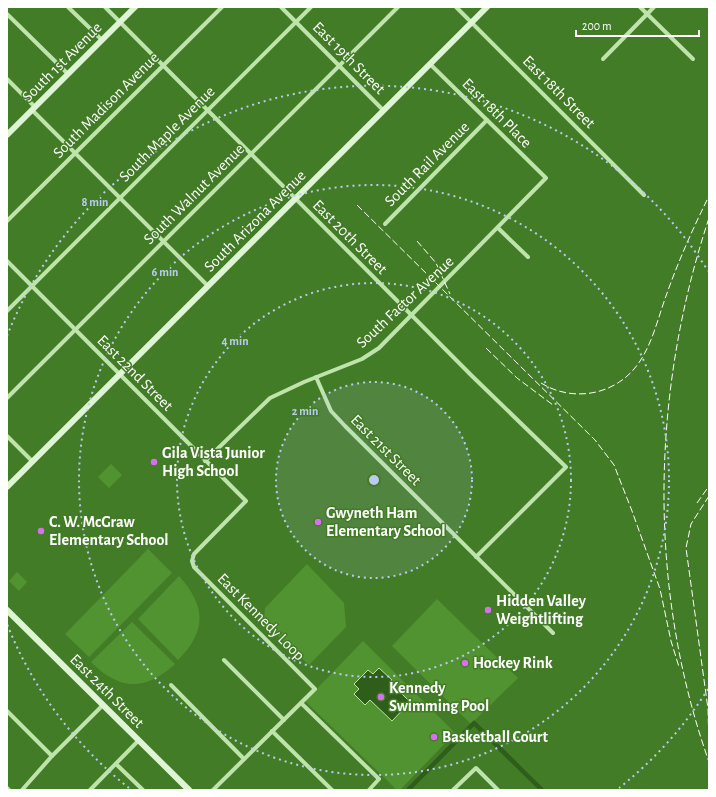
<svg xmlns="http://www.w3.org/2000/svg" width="716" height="797" font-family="'Alegreya Sans',sans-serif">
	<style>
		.green { fill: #529331 }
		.water { fill: #2f5d1a; stroke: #b8e59f }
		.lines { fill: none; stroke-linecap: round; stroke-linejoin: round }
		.canal { stroke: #2f5d1a; stroke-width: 4.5 }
		.street { stroke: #bee4ab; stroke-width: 4 }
		.secondary { stroke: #def4d4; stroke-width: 6 }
		.rail { stroke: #fff; stroke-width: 1; stroke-dasharray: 7 3; stroke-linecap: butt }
		.ring { fill: none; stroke: #bbcaf3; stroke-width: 2; stroke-dasharray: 2 4 }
		.poi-dot { fill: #d770ed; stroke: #427c26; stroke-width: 1.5 }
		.labels { text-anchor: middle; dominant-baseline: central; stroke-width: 3; stroke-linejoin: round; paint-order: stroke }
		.street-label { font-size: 16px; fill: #fff; stroke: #427c26 }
		.poi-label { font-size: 16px; font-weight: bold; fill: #fff; stroke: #427c26; text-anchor: start }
		.centre { fill: #bbcaf3; stroke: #427c26; stroke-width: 2 }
		.ring-label { font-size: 12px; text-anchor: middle; font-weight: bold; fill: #bbcaf3; stroke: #427c26; stroke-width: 3; stroke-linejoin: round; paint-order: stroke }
	</style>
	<rect width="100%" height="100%" fill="#427c26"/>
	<g class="green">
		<polygon points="111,464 122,475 109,488 98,477"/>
		<polygon points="148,549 172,573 89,657 65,634"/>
		<polygon points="307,564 344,603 346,627 309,665 266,625 264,619 265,608"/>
		<polygon points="17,572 27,582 19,591 9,581"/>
		<path d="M179,576C206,606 207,631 178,660L138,619Z"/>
		<polygon points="437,599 518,678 471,724 392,646"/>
		<path d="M132,622L175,664C145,691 120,691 91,662Z"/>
		<polygon points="363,641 455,733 400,790 397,790 305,701"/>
	</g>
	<polygon class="water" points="379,668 392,680 390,682 410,702 392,721 370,700 365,705 354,694 359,689 354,684 368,670 373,674"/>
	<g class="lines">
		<polyline class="canal" points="408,790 474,723 542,790"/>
		<g class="street">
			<polyline points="68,7 102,40"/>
			<polyline points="105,7 472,376 566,467 476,557"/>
			<polyline points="281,7 383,110"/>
			<polyline points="456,7 644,195"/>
			<polyline points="640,7 693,59"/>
			<polyline points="7,14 68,74"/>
			<polyline points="603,59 654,7"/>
			<polyline points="7,79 35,107"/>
			<polyline points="32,110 208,286"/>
			<polyline points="7,221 222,7"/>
			<polyline points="385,224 487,120"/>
			<polyline points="498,228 528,257"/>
			<polyline points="7,261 246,501 194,554 192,561 194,567 315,689 213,790"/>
			<polyline points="7,311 311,7"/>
			<polyline points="316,377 331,411 345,426 553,633"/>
			<polyline points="7,398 398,7"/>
			<polyline points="7,436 32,461"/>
			<polyline points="205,461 270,398 304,382 362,359 379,348 546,178 430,64"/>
			<polyline points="224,660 284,720"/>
			<polyline points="171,685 244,759"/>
			<polyline points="301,703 379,779 369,790"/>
			<polyline points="7,711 52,756"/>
			<polyline points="272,731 332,790"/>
			<polyline points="116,764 143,790"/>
			<polyline points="7,788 9,790"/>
			<polyline points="22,790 52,756 103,705"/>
			<polyline points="90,790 139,740"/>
			<polyline points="453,790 476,768 498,790"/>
		</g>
		<g class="secondary">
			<polyline points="7,135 135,7"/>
			<polyline points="7,487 487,7"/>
			<polyline points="7,610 189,790"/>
		</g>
		<g class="rail">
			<polyline points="357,205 595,440 614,465 632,511 660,589 671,641 679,667"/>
			<path d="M709,218C651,393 647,586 709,762"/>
			<polyline points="417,241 436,263 450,294"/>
			<polyline points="486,348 517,378 553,405"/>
			<path d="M541,383C573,403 616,395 638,364C652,345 658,318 666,296C678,262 693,228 709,196"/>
			<polyline points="709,496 691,524 686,548 708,709 709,747"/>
			<polyline points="697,503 709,486"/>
		</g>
	</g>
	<circle cx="374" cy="480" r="98" fill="#bbcaf3" fill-opacity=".12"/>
	<g class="ring">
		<circle cx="374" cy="480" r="98"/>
		<circle cx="374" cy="480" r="197"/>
		<circle cx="374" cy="480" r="295"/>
		<path d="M708 689A394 394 0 0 1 619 788M129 788A394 394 0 0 1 7 624M7 336A394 394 0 0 1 708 271"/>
	</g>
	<g class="poi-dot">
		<circle cx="154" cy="462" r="4"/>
		<circle cx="318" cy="522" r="4"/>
		<circle cx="41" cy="531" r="4"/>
		<circle cx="488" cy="610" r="4"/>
		<circle cx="465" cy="663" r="4"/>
		<circle cx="381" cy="697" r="4"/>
		<circle cx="434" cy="737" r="4"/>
	</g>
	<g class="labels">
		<g class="street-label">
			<text transform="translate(349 58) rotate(45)">East 19th Street</text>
			<text transform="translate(62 62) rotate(-45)">South 1st Avenue</text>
			<text transform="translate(559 92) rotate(45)">East 18th Street</text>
			<text transform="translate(106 105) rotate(-45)">South Madison Avenue</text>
			<text transform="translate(497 113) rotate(45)">East 18th Place</text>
			<text transform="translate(167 134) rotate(-45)">South Maple Avenue</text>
			<text transform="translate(427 164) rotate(-45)">South Rail Avenue</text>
			<text transform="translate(194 194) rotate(-45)">South Walnut Avenue</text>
			<text transform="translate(255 221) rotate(-45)">South Arizona Avenue</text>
			<text transform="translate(350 237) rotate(45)">East 20th Street</text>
			<text transform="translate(405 302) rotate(-43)">South Factor Avenue</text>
			<text transform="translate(135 373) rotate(45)">East 22nd Street</text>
			<text transform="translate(386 450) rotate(45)">East 21st Street</text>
			<text transform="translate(261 617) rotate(45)">East Kennedy Loop</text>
			<text transform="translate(107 691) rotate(45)">East 24th Street</text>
		</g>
		<g class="poi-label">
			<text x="162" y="453">Gila Vista Junior<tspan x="162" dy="18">High School</tspan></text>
			<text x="326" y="513">Gwyneth Ham<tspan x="326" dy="18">Elementary School</tspan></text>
			<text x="49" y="522">C. W. McGraw<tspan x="49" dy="18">Elementary School</tspan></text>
			<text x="496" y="601">Hidden Valley<tspan x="496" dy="18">Weightlifting</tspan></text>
			<text x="473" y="663">Hockey Rink</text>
			<text x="389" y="688">Kennedy<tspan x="389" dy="18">Swimming Pool</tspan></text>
			<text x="442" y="737">Basketball Court</text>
		</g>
	</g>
	<circle cx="374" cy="480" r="6" class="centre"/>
	<g class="ring-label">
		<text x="95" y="206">8 min</text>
		<text x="165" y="276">6 min</text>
		<text x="235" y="345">4 min</text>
		<text x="305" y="415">2 min</text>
	</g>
	<rect width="716" height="797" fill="none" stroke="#ffffff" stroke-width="16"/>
	<path d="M576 30v6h123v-6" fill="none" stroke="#ffffff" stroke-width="2"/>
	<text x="582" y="30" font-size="12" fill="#ffffff" stroke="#427c26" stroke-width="3" paint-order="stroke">200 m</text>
</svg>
